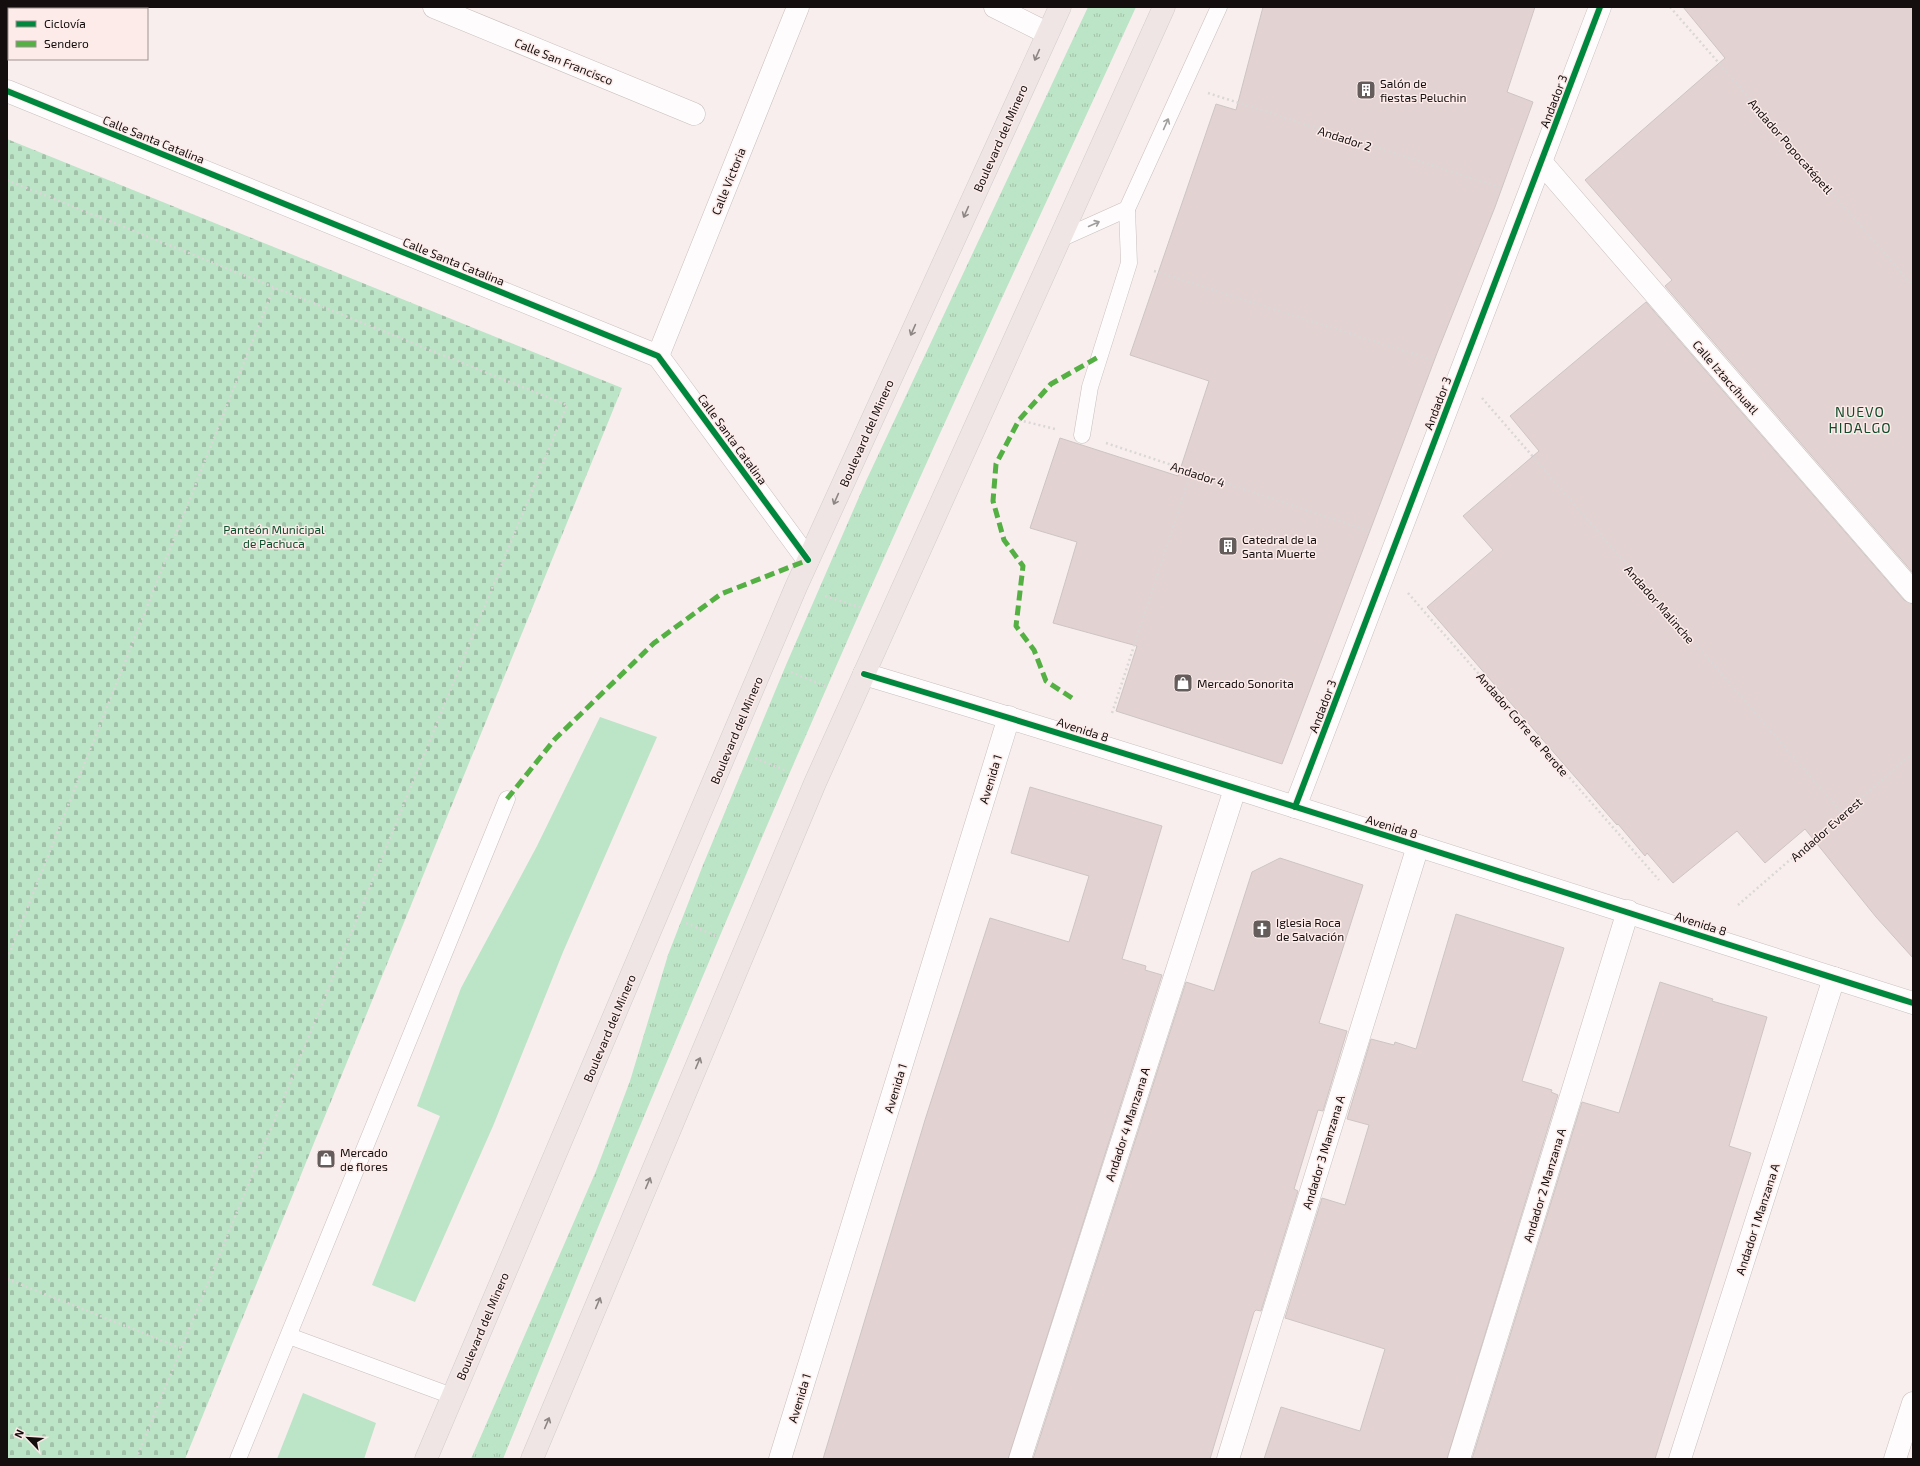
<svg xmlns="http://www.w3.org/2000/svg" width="1920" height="1466" font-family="'Exo 2',sans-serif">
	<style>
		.grass { fill: url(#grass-tufts) }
		.cemetery { fill: url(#cemetery-stones) }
		.garden { fill: #bce4c6 }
		.building { fill: #e2d3d2; stroke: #cdc5c4 }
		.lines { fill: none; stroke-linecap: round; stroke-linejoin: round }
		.lane-casing { stroke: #c8c0bf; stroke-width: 17 }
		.street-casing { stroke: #c8c0bf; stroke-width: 23 }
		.secondary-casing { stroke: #c8c0bf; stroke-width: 23 }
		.primary-casing { stroke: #d2cdcd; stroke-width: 23 }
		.path { stroke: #dad7d7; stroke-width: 2.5; stroke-dasharray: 2 3; stroke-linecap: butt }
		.lane { stroke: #fefcfc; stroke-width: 16 }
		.street { stroke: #fefcfc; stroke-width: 22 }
		.secondary { stroke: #fefcfc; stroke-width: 22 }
		.primary { stroke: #eee5e4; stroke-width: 22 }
		.quiet { stroke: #55b044; stroke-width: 5; stroke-dasharray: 10 5; stroke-linecap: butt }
		.cycleway-casing { stroke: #fcebe9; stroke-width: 8 }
		.cycleway { stroke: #00873e; stroke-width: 6 }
		.oneway { stroke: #8c8584 }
		.oneway2 { stroke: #a09d9d }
		.labels { text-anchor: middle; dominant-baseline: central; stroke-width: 3; stroke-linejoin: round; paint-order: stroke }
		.street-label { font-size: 12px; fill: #140f0e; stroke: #fcebe9 }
		.poi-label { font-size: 12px; fill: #140f0e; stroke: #fcebe9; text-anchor: start }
		.park-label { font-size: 12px; fill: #0d502d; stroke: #fcebe9 }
		.quarter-label { font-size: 14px; letter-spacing: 1px; fill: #0f492a; stroke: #fcebe9 }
	</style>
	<defs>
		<pattern id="grass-tufts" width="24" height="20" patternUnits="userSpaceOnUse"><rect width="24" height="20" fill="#bce4c6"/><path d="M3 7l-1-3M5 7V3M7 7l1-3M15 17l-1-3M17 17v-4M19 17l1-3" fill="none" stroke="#a1c2a9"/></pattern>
		<pattern id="cemetery-stones" width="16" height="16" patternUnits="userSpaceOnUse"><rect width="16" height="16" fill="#bce4c6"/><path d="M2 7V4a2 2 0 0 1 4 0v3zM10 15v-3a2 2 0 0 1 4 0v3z" fill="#a1c2a9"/></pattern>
	</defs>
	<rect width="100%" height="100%" fill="#f8eeed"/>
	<path class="grass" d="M1088,7H1136C1041,214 944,421 852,630C731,905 616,1181 503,1459H471L596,1171L630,1081L668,955L703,865L786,665L866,481Z"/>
	<polygon class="cemetery" points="7,139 622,388 185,1459 7,1459"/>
	<g class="garden">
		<polygon points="600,717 657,737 563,952 493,1126 415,1302 372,1285 440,1116 417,1106 461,988 537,846"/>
		<polygon points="303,1393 376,1423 364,1459 277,1459"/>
	</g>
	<g class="building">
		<polygon points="1263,7 1535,7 1507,92 1533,102 1495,207 1437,353 1282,764 1116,711 1137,646 1053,623 1077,542 1030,528 1060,438 1178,476 1209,381 1130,355 1216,104 1236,110"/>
		<polygon points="1683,7 1913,7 1913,573 1665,286 1672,280 1585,180 1725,58"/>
		<polygon points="1646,302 1904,600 1913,604 1913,958 1876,917 1805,829 1765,863 1737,831 1673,883 1647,853 1645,856 1618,824 1617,825 1427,607 1493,550 1463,516 1539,451 1510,416"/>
		<polygon points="1030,787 1162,826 1122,959 1146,966 1145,970 1162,975 1008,1459 823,1459 925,1120 990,918 1069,942 1089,876 1011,853"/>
		<polygon points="1280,858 1363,885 1319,1023 1347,1031 1323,1111 1318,1110 1294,1189 1298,1191 1261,1311 1256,1310 1254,1312 1210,1459 1033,1459 1186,982 1214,991 1252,872"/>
		<polygon points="1456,914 1564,948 1522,1081 1552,1090 1551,1092 1558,1095 1447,1459 1264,1459 1281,1407 1360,1431 1385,1349 1285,1318 1322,1198 1345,1205 1369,1125 1347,1119 1371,1039 1394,1045 1395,1042 1416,1049"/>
		<polygon points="1660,982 1713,999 1712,1001 1767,1017 1729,1146 1751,1153 1655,1459 1472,1459 1582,1102 1619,1113"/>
	</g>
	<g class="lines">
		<defs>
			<g id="lane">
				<polyline points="1058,240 1127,209 1219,7"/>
				<polyline points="1082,435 1090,387 1129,263 1127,209"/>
				<polyline points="289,1336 452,1396"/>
				<polyline points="238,1459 507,799"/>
			</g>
			<g id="street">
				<polyline points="434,7 694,114"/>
				<polyline points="995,7 1047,33"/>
				<polyline points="7,91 658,356 808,560"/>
				<polyline points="1541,162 1913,592"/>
				<polyline points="658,356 798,7"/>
				<polyline points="1295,807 1600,7"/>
				<polyline points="1020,1459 1235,789"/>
				<polyline points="1228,1459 1418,846"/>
				<polyline points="1459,1459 1628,911"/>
				<polyline points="1680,1459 1834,978"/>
			</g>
			<g id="secondary">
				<path d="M864,674C1215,779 1564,893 1913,1003"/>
				<polyline points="780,1459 1009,717"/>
				<polyline points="1895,1459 1913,1403"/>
			</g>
			<g id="primary">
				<polyline points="426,1459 796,587 1060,7"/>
				<polyline points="532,1459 815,783 1164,7"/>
			</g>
		</defs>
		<use href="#lane" class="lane-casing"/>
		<use href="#street" class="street-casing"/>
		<use href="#secondary" class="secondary-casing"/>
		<use href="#primary" class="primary-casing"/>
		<g class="path">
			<polyline points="1670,7 1913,286"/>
			<polyline points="1208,93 1499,187"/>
			<polyline points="7,180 567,405 136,1459"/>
			<polyline points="1154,271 1433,360"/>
			<polyline points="1482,398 1843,814"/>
			<polyline points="1019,420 1055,429"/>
			<polyline points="1106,443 1369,531"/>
			<polyline points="1408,593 1659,880"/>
			<polyline points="825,596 862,608"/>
			<polyline points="791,672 825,686"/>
			<polyline points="1112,713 1191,472"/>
			<polyline points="755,758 787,771"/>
			<polyline points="1738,905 1913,753"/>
			<polyline points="686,923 718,937"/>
			<polyline points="7,959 274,287"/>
			<polyline points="7,1279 181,1348"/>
		</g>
		<use href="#lane" class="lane"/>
		<use href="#street" class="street"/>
		<use href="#secondary" class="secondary"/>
		<use href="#primary" class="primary"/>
		<g class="quiet">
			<polyline points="1072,698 1046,681 1034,650 1016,626 1023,566 1004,540 993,501 996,464 1019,420 1051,384 1100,356"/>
			<polyline points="507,799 555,739 654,643 721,594 808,560"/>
		</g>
		<defs>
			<g id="cycleway">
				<polyline points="7,91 658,356 808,560"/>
				<path d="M864,674C1215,779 1564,893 1913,1003"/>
				<polyline points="1295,807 1600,7"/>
			</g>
		</defs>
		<use href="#cycleway" class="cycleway-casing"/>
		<use href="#cycleway" class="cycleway"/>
	</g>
	<defs><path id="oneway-shaft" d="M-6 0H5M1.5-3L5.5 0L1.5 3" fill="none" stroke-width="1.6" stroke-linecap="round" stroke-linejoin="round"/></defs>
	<g class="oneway">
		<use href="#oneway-shaft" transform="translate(1037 55) rotate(114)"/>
		<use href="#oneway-shaft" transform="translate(966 212) rotate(114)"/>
		<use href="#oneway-shaft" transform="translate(913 330) rotate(114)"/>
		<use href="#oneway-shaft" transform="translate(836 499) rotate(114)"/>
		<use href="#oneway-shaft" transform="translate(698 1063) rotate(-67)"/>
		<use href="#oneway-shaft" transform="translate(648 1183) rotate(-67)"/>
		<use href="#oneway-shaft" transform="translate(598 1303) rotate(-67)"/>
		<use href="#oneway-shaft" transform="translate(547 1423) rotate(-67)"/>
	</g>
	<g class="oneway2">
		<use href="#oneway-shaft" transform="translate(1166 124) rotate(-66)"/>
		<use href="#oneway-shaft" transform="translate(1094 224) rotate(-24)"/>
	</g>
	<defs>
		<symbol id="building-square" viewBox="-11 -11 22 22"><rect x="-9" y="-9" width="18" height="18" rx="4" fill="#645d5c" stroke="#fcebe9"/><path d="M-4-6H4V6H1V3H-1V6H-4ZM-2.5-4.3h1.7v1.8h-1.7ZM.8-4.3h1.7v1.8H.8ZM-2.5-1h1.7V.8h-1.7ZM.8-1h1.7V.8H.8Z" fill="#fff"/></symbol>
		<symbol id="shop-square" viewBox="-11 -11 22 22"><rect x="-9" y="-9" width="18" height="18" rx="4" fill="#645d5c" stroke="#fcebe9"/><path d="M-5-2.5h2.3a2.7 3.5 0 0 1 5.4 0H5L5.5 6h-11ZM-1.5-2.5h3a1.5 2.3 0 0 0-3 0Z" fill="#fff"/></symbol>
		<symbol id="church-square" viewBox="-11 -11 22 22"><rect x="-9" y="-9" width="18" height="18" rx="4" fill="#645d5c" stroke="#fcebe9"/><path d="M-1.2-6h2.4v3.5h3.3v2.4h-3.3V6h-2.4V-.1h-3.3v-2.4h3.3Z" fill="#fff"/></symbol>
	</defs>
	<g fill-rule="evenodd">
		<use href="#building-square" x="1355" y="79" width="22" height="22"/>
		<use href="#building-square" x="1217" y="535" width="22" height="22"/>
		<use href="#shop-square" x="1172" y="672" width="22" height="22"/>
		<use href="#church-square" x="1251" y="918" width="22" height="22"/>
		<use href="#shop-square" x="315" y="1148" width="22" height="22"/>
	</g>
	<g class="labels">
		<g class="street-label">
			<text transform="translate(564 61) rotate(22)">Calle San Francisco</text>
			<text transform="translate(1553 101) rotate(-69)">Andador 3</text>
			<text transform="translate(1000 138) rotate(-66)">Boulevard del Minero</text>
			<text transform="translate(1345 138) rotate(18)">Andador 2</text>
			<text transform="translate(154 139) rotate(22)">Calle Santa Catalina</text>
			<text transform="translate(1791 146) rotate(49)">Andador Popocatépetl</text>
			<text transform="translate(728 181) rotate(-68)">Calle Victoria</text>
			<text transform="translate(454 261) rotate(22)">Calle Santa Catalina</text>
			<text transform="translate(1726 377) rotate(49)">Calle Iztaccíhuatl</text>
			<text transform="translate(1437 403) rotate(-69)">Andador 3</text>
			<text transform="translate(866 433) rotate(-66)">Boulevard del Minero</text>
			<text transform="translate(733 439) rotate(54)">Calle Santa Catalina</text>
			<text transform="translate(1198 474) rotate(18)">Andador 4</text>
			<text transform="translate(1660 604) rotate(49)">Andador Malinche</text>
			<text transform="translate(1322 706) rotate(-69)">Andador 3</text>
			<text transform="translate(1523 724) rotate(49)">Andador Cofre de Perote</text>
			<text transform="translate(1083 729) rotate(18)">Avenida 8</text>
			<text transform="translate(736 730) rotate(-67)">Boulevard del Minero</text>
			<text transform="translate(990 779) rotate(-73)">Avenida 1</text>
			<text transform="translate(1392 826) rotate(17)">Avenida 8</text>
			<text transform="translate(1826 829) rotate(-41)">Andador Everest</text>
			<text transform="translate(1701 923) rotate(18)">Avenida 8</text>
			<text transform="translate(609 1028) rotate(-67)">Boulevard del Minero</text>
			<text transform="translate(895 1088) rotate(-73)">Avenida 1</text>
			<text transform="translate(1127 1124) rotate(-72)">Andador 4 Manzana A</text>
			<text transform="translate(1323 1152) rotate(-73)">Andador 3 Manzana A</text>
			<text transform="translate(1544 1185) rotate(-73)">Andador 2 Manzana A</text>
			<text transform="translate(1757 1219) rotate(-72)">Andador 1 Manzana A</text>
			<text transform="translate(482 1326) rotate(-67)">Boulevard del Minero</text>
			<text transform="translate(799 1398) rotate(-73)">Avenida 1</text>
		</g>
		<g class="poi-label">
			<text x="1380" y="83">Salón de<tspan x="1380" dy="14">fiestas Peluchin</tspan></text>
			<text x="1242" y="539">Catedral de la<tspan x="1242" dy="14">Santa Muerte</tspan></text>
			<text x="1197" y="683">Mercado Sonorita</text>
			<text x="1276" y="922">Iglesia Roca<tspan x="1276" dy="14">de Salvación</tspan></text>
			<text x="340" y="1152">Mercado<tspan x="340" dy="14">de flores</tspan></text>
		</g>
		<g class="park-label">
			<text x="274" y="529">Panteón Municipal<tspan x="274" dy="14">de Pachuca</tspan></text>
		</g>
		<g class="quarter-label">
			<text x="1860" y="411">NUEVO<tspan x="1860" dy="16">HIDALGO</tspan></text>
		</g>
	</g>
	<rect width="1920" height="1466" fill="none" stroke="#140f0e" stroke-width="16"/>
	<rect x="8" y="8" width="140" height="52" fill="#fcebe9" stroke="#9f9391"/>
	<rect x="16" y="21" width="20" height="6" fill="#00873e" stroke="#9f9391"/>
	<text x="44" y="28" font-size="12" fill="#140f0e">Ciclovía</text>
	<rect x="16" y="41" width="20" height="6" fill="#55b044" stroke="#9f9391"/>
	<text x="44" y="48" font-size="12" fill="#140f0e">Sendero</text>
	<g transform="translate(28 1438) rotate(295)" stroke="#fcebe9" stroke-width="3" paint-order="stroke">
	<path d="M0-3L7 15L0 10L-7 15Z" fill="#140f0e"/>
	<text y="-6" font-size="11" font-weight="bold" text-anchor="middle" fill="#140f0e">N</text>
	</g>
</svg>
